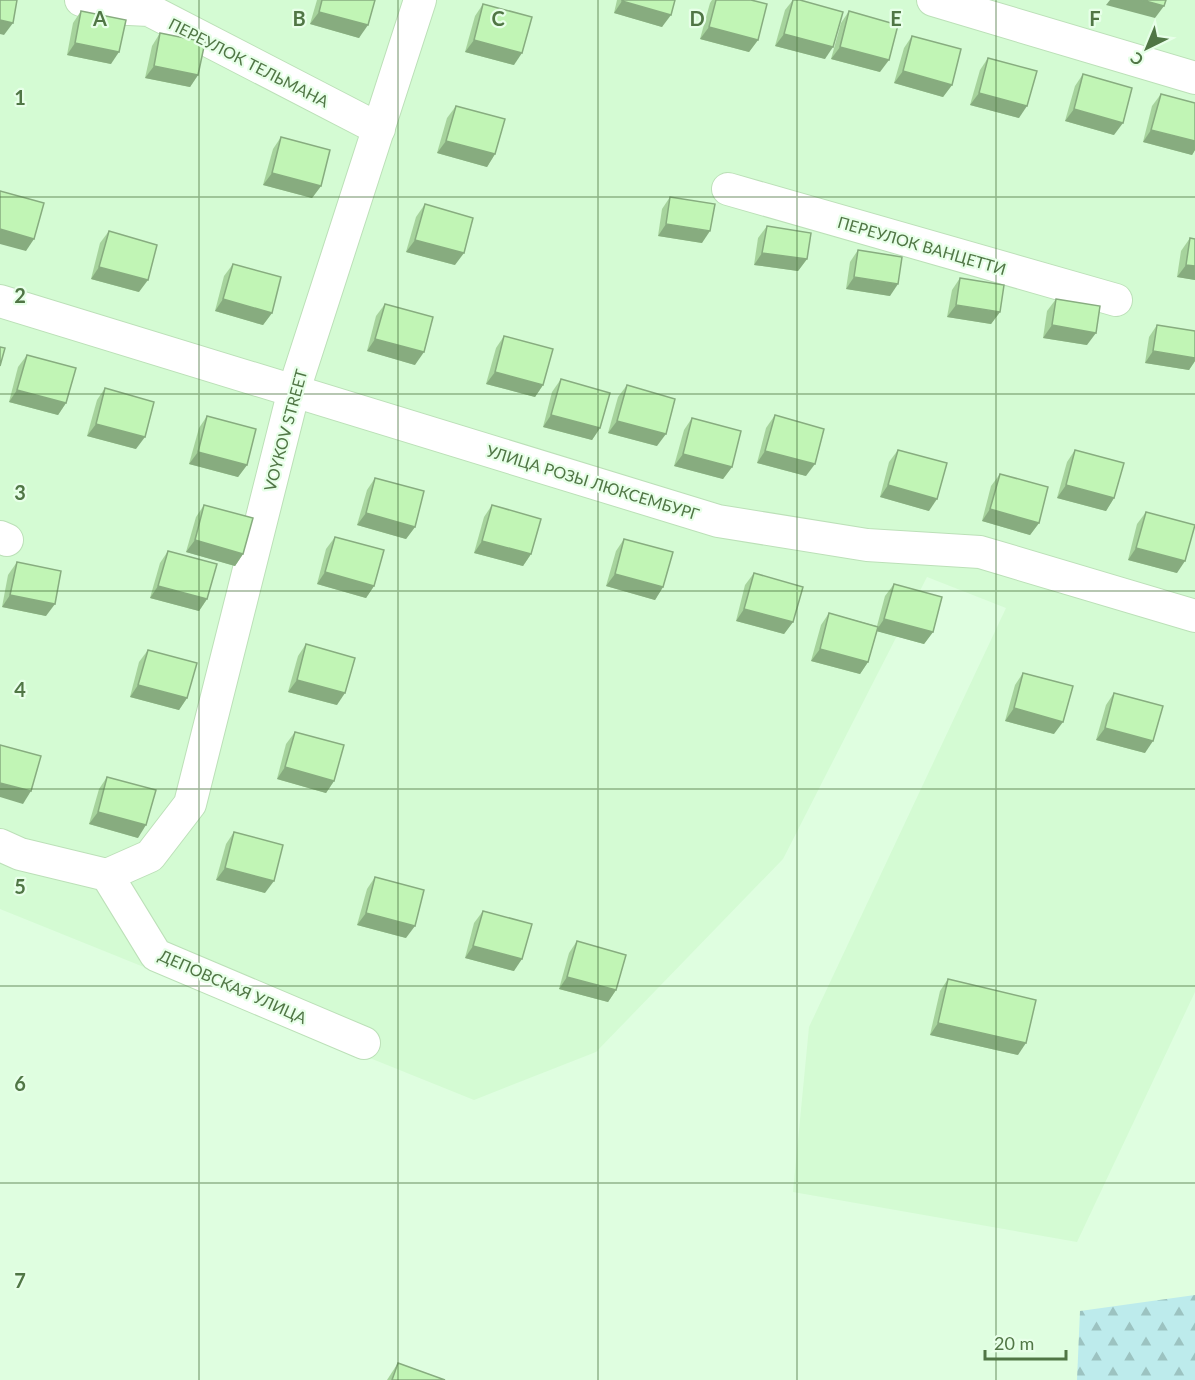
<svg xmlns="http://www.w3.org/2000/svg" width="1195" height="1380" font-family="Lato,sans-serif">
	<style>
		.residential { fill: #d4fbd3 }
		.forest { fill: url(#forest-firs) }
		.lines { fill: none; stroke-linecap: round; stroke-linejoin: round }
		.minor-casing { stroke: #bce0b8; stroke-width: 34 }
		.minor { stroke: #fff; stroke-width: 32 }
		.wall { fill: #a6d39c }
		.shaded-wall { fill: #87ac7f }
		.building { fill: #c1f5b5; stroke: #87ac7f; stroke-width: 1.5 }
		.grid { fill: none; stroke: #507645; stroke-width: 1.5; stroke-opacity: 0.55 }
		.labels { text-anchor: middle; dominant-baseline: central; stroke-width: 4.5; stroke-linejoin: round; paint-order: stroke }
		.street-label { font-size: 16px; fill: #507645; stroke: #e7ffe8 }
		.grid-label { font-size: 20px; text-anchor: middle; font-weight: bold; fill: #507645; stroke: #e7ffe8; stroke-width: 4.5; stroke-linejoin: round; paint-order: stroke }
	</style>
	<defs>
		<pattern id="forest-firs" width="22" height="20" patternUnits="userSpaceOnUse" patternTransform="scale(1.5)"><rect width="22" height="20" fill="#bdebec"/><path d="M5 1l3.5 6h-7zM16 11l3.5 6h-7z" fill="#9cc3c1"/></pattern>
	</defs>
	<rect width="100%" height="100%" fill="#dffee0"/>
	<polygon class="residential" points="0,0 1195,0 1195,992 1077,1242 793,1192 809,1027 1006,608 927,577 783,859 596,1052 474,1100 0,909"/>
	<polygon class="forest" points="1195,1295 1195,1380 1077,1380 1080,1311"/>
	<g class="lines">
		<defs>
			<g id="minor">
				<polyline points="81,0 109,8 149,10 379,129"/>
				<polyline points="933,0 1195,78"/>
				<polyline points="728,189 1116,300"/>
				<polyline points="0,301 718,521 867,545 980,552 1195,616"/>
				<polyline points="0,537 7,540"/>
				<polyline points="0,845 20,854 107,875 156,955 364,1043"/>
				<polyline points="107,875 150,856 190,804 294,390 420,0"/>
			</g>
		</defs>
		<use href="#minor" class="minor-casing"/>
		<use href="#minor" class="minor"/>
	</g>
	<g class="wall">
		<polygon points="317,0 375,0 359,38 310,24"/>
		<polygon points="617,0 675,0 662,27 614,13"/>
		<polygon points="712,0 751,0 758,40 749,52 700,39 710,3"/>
		<polygon points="793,0 800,0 825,59 775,46 785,10"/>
		<polygon points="483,4 514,65 465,52 475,16"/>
		<polygon points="81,11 111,64 67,55 73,23"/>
		<polygon points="849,11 880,72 831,59 841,23"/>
		<polygon points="160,33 198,75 190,87 145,78 152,46"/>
		<polygon points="912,36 952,85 943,97 894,83 904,48"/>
		<polygon points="988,58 1019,118 970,105 980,70"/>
		<polygon points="1083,74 1114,135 1065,121 1075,86"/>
		<polygon points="1161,94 1195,103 1195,150 1192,155 1143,142 1152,106"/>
		<polygon points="456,106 495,154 487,167 437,153 447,118"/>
		<polygon points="281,137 321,186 312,198 263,185 273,149"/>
		<polygon points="670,197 702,243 658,236 662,209"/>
		<polygon points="425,204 455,265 406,252 416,217"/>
		<polygon points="767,226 807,259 798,271 754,265 758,238"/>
		<polygon points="109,231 139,292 91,279 100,243"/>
		<polygon points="1190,238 1195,239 1195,280 1177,277 1181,251"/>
		<polygon points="858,250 890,296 846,289 850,262"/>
		<polygon points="233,264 272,313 263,325 215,311 224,276"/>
		<polygon points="960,278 1000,312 991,324 947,317 952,290"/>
		<polygon points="1056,299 1087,345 1043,338 1047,311"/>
		<polygon points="385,304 415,365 367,351 376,316"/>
		<polygon points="1157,325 1195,331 1195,361 1189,370 1145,363 1149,337"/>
		<polygon points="504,336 543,385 535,397 486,384 496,348"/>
		<polygon points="27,355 66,403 58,415 9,402 18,367"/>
		<polygon points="561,379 600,428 592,440 543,427 552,392"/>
		<polygon points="627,385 657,446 608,433 618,397"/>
		<polygon points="105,388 136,449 87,436 97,400"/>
		<polygon points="775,415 806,476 757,463 766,428"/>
		<polygon points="207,416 247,465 238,477 189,464 199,428"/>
		<polygon points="692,418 732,467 723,479 674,466 684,430"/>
		<polygon points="898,450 929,511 880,497 889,462"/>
		<polygon points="1075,450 1114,498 1106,511 1057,498 1067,462"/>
		<polygon points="1000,474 1039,523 1030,535 982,521 991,486"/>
		<polygon points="375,478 415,527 406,539 357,525 367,490"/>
		<polygon points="204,505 243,554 235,566 186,552 196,517"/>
		<polygon points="492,505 531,554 523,566 474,553 484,517"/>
		<polygon points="1146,512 1177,573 1128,560 1137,524"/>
		<polygon points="335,537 374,586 366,598 317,584 326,549"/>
		<polygon points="624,539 663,587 655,600 606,586 616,551"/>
		<polygon points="168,551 207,599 199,611 150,598 160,563"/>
		<polygon points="17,562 46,616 2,607 8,575"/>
		<polygon points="754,573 793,622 784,634 736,621 745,585"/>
		<polygon points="894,584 933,632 924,644 877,631 868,662 860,674 811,661 821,625 829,613 877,626 885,596"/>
		<polygon points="306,644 337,705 288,692 298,656"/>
		<polygon points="148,650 187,698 179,710 130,697 139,662"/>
		<polygon points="1023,673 1054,734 1005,721 1015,685"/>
		<polygon points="1114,693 1145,753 1096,740 1106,705"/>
		<polygon points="295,732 334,781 326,793 277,779 286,744"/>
		<polygon points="107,777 138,838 89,824 99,789"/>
		<polygon points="234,832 265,893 216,880 226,844"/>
		<polygon points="375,877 406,938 357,925 367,889"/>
		<polygon points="483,911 514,971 465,958 474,923"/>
		<polygon points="577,941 616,990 608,1002 559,989 569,953"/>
		<polygon points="948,979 1018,1055 930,1035 940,991"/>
		<polygon points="398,1363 445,1380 387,1380"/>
	</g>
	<g class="shaded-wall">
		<polygon points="1110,0 1142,0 1164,6 1155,18 1106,5"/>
		<polygon points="622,1 671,15 662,27 614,13"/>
		<polygon points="319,12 368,25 359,38 310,24"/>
		<polygon points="0,20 13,23 4,35 0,34"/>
		<polygon points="709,27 758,40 749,52 700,39"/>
		<polygon points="784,34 833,47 825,59 775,46"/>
		<polygon points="474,40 522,53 514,65 465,52"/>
		<polygon points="75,43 119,52 111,64 67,55"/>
		<polygon points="840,47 889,60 880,72 831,59"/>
		<polygon points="154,66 198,75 190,87 145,78"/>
		<polygon points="903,71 952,85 943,97 894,83"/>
		<polygon points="979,93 1027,106 1019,118 970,105"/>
		<polygon points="1074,109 1123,123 1114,135 1065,121"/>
		<polygon points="1151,130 1195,141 1195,150 1192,155 1143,142"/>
		<polygon points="446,141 495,154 487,167 437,153"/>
		<polygon points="272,173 321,186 312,198 263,185"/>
		<polygon points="666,224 710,231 702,243 658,236"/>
		<polygon points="0,229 34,239 26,251 0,244"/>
		<polygon points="415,240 464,253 455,265 406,252"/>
		<polygon points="762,253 807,259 798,271 754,265"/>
		<polygon points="1186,265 1195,266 1195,280 1177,277"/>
		<polygon points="99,267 148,280 139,292 91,279"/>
		<polygon points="854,277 898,284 890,296 846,289"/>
		<polygon points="223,299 272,313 263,325 215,311"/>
		<polygon points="956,305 1000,312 991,324 947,317"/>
		<polygon points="1052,325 1096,333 1087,345 1043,338"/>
		<polygon points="375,339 424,352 415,365 367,351"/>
		<polygon points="1153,351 1195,358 1195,361 1189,370 1145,363"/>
		<polygon points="495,372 543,385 535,397 486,384"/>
		<polygon points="17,390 66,403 58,415 9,402"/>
		<polygon points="551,415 600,428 592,440 543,427"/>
		<polygon points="617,421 666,434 657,446 608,433"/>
		<polygon points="96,424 145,437 136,449 87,436"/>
		<polygon points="765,451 815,464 806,476 757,463"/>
		<polygon points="198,452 247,465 238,477 189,464"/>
		<polygon points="683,454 732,467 723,479 674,466"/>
		<polygon points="888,485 937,499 929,511 880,497"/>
		<polygon points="1066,485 1114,498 1106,511 1057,498"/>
		<polygon points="990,509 1039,523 1030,535 982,521"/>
		<polygon points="366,513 415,527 406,539 357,525"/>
		<polygon points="195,540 243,554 235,566 186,552"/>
		<polygon points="482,541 531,554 523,566 474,553"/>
		<polygon points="1136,548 1185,561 1177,573 1128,560"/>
		<polygon points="325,572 374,586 366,598 317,584"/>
		<polygon points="615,574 663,587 655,600 606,586"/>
		<polygon points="158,586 207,599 199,611 150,598"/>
		<polygon points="10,595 55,604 46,616 2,607"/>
		<polygon points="744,609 793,622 784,634 736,621"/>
		<polygon points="884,619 933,632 924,644 876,631"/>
		<polygon points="820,649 868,662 860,674 811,661"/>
		<polygon points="297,680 345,693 337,705 288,692"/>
		<polygon points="138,685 187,698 179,710 130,697"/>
		<polygon points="1014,708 1063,722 1054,734 1005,721"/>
		<polygon points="1105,728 1153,741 1145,753 1096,740"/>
		<polygon points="285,767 334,781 326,793 277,779"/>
		<polygon points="0,783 31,791 23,804 0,797"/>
		<polygon points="98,812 146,825 138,838 89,824"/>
		<polygon points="225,868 274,881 265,893 216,880"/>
		<polygon points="366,913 415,926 406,938 357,925"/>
		<polygon points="473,946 522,959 514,971 465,958"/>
		<polygon points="567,977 616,990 608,1002 559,989"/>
		<polygon points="938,1023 1026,1043 1018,1055 930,1035"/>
	</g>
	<g class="building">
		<polygon points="0,0 17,0 13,23 0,20"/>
		<polygon points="322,0 375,0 368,25 319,12"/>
		<polygon points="622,0 675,0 671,15 622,1"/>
		<polygon points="716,0 751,0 767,4 758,40 709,27"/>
		<polygon points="793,0 800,0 843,12 833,47 784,34"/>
		<polygon points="1142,0 1166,0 1164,6"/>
		<polygon points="483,4 532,17 522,53 474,40"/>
		<polygon points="81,11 126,20 119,52 75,43"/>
		<polygon points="849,11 898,25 889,60 840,47"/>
		<polygon points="160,33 205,42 198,75 154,66"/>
		<polygon points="912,36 961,49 952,85 903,71"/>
		<polygon points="988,58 1037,71 1027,106 979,93"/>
		<polygon points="1083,74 1132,88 1123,123 1074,109"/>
		<polygon points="1161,94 1195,103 1195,141 1151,130"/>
		<polygon points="456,106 505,119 495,154 446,141"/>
		<polygon points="281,137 330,150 321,186 272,173"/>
		<polygon points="0,191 44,203 34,239 0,229"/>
		<polygon points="670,197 715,204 710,231 666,224"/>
		<polygon points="425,204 473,218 464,253 415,240"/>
		<polygon points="767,226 811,233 807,259 762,253"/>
		<polygon points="109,231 157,245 148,280 99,267"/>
		<polygon points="1190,238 1195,239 1195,266 1186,265"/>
		<polygon points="858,250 902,257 898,284 854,277"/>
		<polygon points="233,264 281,277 272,313 223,299"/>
		<polygon points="960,278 1004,285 1000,312 956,305"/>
		<polygon points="1056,299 1100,306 1096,333 1052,325"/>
		<polygon points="385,304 433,317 424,352 375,339"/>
		<polygon points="1157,325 1195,331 1195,358 1153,351"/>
		<polygon points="504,336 553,349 543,385 495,372"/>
		<polygon points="0,347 5,348 0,366"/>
		<polygon points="27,355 76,368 66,403 17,390"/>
		<polygon points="561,379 610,393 600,428 551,415"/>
		<polygon points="627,385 675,399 666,434 617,421"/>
		<polygon points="105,388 154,402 145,437 96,424"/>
		<polygon points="775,415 824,429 815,464 765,451"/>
		<polygon points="207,416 256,429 247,465 198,452"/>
		<polygon points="692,418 741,431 732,467 683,454"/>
		<polygon points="898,450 947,463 937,499 888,485"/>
		<polygon points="1075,450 1124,463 1114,498 1066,485"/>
		<polygon points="1000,474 1048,487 1039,523 990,509"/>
		<polygon points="375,478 424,491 415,527 366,513"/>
		<polygon points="204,505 253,518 243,554 195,540"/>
		<polygon points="492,505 541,519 531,554 482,541"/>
		<polygon points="1146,512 1195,525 1185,561 1136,548"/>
		<polygon points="335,537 384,550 374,586 325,572"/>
		<polygon points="624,539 673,552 663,587 615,574"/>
		<polygon points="168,551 217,564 207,599 158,586"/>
		<polygon points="17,562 61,571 55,604 10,595"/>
		<polygon points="754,573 803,587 793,622 744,609"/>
		<polygon points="894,584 942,597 933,632 884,619"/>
		<polygon points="829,613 878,627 868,662 820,649"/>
		<polygon points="306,644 355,658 345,693 297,680"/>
		<polygon points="148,650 197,663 187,698 138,685"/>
		<polygon points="1023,673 1073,686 1063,722 1014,708"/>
		<polygon points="1114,693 1163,706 1153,741 1105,728"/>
		<polygon points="295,732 344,745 334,781 285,767"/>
		<polygon points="0,745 41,756 31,791 0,783"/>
		<polygon points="107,777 156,790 146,825 98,812"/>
		<polygon points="234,832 283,845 274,881 225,868"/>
		<polygon points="375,877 424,890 415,926 366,913"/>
		<polygon points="483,911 532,924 522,959 473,946"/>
		<polygon points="577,941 626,955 616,990 567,977"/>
		<polygon points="948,979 1036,1000 1026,1043 938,1023"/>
		<polygon points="398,1363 445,1380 392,1380"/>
	</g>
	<path class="grid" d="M199,0V1380M398,0V1380M598,0V1380M797,0V1380M996,0V1380M0,197H1195M0,394H1195M0,591H1195M0,789H1195M0,986H1195M0,1183H1195"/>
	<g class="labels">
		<g class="street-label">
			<text transform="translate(249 62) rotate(27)">ПЕРЕУЛОК ТЕЛЬМАНА</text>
			<text transform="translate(922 245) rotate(16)">ПЕРЕУЛОК ВАНЦЕТТИ</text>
			<text transform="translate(285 430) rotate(-75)">VOYKOV STREET</text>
			<text transform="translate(593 482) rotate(17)">УЛИЦА РОЗЫ ЛЮКСЕМБУРГ</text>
			<text transform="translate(233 986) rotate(24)">ДЕПОВСКАЯ УЛИЦА</text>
		</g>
	</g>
	<g class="grid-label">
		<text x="100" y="26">A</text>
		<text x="299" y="26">B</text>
		<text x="498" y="26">C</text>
		<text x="697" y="26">D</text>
		<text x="896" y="26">E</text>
		<text x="1095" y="26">F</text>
		<text x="20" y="105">1</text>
		<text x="20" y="303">2</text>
		<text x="20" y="500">3</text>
		<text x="20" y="697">4</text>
		<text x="20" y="894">5</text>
		<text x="20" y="1091">6</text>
		<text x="20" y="1288">7</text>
	</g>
	<g transform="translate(1147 48) rotate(223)" stroke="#e7ffe8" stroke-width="4.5" paint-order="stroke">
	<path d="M0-4.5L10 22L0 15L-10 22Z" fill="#507645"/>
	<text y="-9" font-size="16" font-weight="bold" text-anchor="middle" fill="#507645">С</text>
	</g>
	<path d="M985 1350v9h81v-9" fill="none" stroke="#507645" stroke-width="3"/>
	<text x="994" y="1350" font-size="18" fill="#507645" stroke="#e7ffe8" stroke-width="4.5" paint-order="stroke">20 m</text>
</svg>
